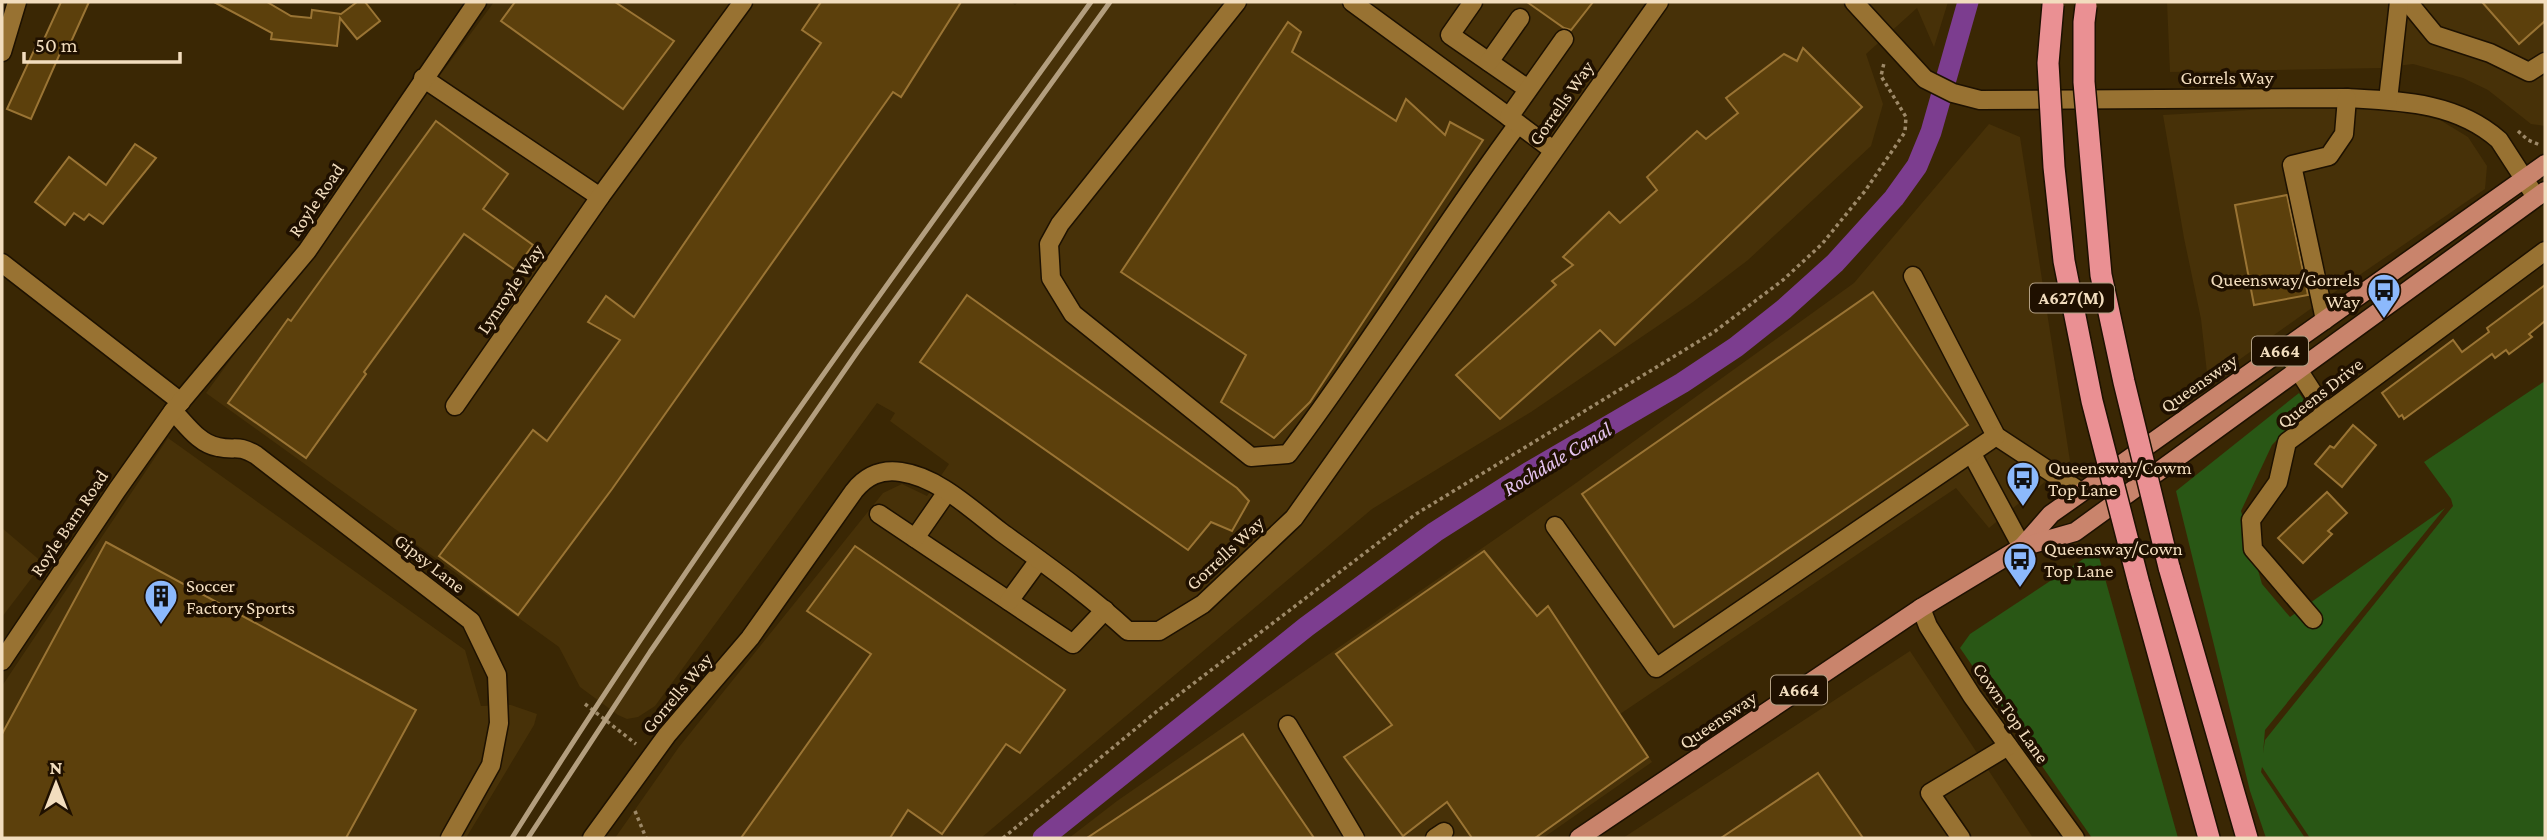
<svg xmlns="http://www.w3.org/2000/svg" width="2547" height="840" font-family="'Crimson Pro',serif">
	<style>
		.built { fill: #473108 }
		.green { fill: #295715 }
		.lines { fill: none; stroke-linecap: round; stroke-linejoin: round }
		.canal { stroke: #7c3d8f; stroke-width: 21 }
		.building { fill: #5c400c; stroke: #9a7434; stroke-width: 2 }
		.minor-casing { stroke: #1d1101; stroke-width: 21 }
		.major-casing { stroke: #1d1101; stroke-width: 21 }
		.highway-casing { stroke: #1d1101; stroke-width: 24 }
		.path { stroke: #9d8968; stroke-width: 3.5; stroke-dasharray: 3.5 3.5; stroke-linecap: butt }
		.minor { stroke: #987232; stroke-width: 18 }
		.major { stroke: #c9846c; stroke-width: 18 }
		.highway { stroke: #ea9093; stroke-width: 21 }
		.rail { stroke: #b39e7e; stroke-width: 5 }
		.highway-bridge-casing { stroke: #1d1101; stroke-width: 24; stroke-linecap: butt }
		.highway-bridge { stroke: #ea9093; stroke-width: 21 }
		.labels { text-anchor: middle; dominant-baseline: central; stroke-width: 7; stroke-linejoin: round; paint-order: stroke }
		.shield { fill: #1f1000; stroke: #b3a085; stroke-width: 2 }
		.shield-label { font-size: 18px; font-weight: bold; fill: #f2ddbe }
		.street-label { font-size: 19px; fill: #f2ddbe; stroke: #1f1000 }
		.poi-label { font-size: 19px; fill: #f2ddbe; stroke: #1f1000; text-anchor: start }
		.water-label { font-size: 21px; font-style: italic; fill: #e6c5f1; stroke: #1f1000 }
	</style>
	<rect width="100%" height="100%" fill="#3a2704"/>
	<g class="built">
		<polygon points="494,2 1011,2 1015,5 1018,2 1948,2 1934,47 1917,8 1866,54 1883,104 1871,146 1748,260 1693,302 1531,412 1372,509 981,838 615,838 679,747 883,493 902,484 927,496 949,464 890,421 895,413 877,403 655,706 638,717 627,719 618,715 580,687 559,647 206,393"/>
		<polygon points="2167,2 2545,2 2545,126 2531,124 2488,90 2463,78 2413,64 2381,68 2170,72"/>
		<polygon points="2320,106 2392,109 2440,120 2468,137 2487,166 2485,189 2323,300 2208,382 2201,319 2184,238 2163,115"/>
		<polygon points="1989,124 2020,137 2070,461 1989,528 1956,488 1620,714 1652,762 1543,838 1069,838 1117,801 1576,483 1854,283"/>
		<polygon points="168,438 465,650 481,706 511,705 537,714 534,725 466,838 2,838 2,686"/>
		<polygon points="2,528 43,563 2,617"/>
		<polygon points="1910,651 2033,838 1623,838"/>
	</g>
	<g class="green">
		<polygon points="2545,381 2545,838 2310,838 2262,767 2261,772 2305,838 2266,838 2250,791 2176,491 2299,393 2309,407 2272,445 2241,511 2262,584 2290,617 2445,508 2265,730 2263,753 2265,740 2453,506 2451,499 2424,462"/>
		<polygon points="2097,550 2178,838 2092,838 1960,648 1970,634"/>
	</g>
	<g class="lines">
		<polyline class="canal" points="1043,838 1306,627 1435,532 1526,474 1682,383 1736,347 1784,309 1835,263 1894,198 1917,166 1931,132 1968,2"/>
	</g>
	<g class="building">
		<polygon points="61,2 89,2 66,53 61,51 31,119 7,109 36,46 40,48"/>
		<polygon points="214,2 267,2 291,16 311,18 312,10 341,14 357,2 365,2 380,21 357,39 340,18 337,46 271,39 272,33"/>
		<polygon points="515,2 615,2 674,41 623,109 501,21"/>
		<polygon points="821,2 961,2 901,97 893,92 612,489 518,615 439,556 533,430 547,441 620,340 588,322 606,296 634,317 821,43 802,30"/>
		<polygon points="1527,2 1593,2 1571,30 1564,28"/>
		<polygon points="2482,2 2545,2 2545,21 2519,44"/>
		<polygon points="1288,22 1301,32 1292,52 1396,121 1406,99 1445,135 1450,122 1483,140 1310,402 1274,438 1221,402 1246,355 1121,272"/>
		<polygon points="1803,48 1862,107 1615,345 1600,330 1500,419 1456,375 1556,285 1552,281 1573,265 1563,257 1609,212 1620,223 1657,190 1647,177 1697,131 1706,139 1738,113 1726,98 1784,54 1797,61"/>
		<polygon points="436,121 508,174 483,209 533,245 515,270 464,234 364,372 366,374 306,458 228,403 288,319 291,321"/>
		<polygon points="135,144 156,158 103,224 89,214 84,220 74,213 65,225 35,202 69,157 106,185"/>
		<polygon points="2287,195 2308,295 2254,305 2235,205"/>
		<polygon points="2545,285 2545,321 2529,334 2532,337 2509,354 2506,350 2495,358 2492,354 2404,419 2402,415 2399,417 2382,393 2453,340 2462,352 2489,332 2487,328"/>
		<polygon points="1873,292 1968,425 1674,627 1582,494"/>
		<polygon points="967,295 1237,488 1249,501 1232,531 1211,522 1188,550 920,362"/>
		<polygon points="2353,425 2376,445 2342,487 2315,464 2330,446 2334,448"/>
		<polygon points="2327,492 2347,513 2328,531 2332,534 2303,563 2278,538"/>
		<polygon points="106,542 416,710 346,838 2,838 2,734"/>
		<polygon points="855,546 1065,690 1020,753 1006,744 942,834 908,810 890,838 741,838 871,654 807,611"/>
		<polygon points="1484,551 1537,616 1548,606 1648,757 1535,838 1472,838 1447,802 1403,836 1344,757 1392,725 1336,654"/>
		<polygon points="1243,734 1314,838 1087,838"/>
		<polygon points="1818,773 1863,838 1721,838"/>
	</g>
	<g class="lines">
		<defs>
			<g id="minor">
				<path d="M1237,2L1060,224L1049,244L1051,278L1073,314L1251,457L1288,454C1369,347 1438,232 1518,124"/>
				<polyline points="1352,2 1509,117"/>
				<polyline points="1473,2 1450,35 1528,89"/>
				<path d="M1854,2L1925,79L1953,93L1980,100L2347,98C2400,101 2456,102 2499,140L2536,197"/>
				<polyline points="2408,2 2435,35 2490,53 2529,72 2545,62"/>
				<polyline points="2,52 17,2"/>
				<polyline points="1489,62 1520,18"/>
				<polyline points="423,78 600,197"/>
				<polyline points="2388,100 2399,2"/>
				<polyline points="1553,150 1509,117 1564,39"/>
				<polyline points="2,263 181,402"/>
				<polyline points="1913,276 1996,436 2081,492"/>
				<polyline points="2325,320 2292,165 2329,156 2344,134 2347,98"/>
				<polyline points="2284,348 2326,413"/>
				<polyline points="455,406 600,197 743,2"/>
				<path d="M173,411C186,424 199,444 218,447C236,451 237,444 256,455L471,621L497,675L499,723L491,765L450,838"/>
				<polyline points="1972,454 2022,547"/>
				<polyline points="879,514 1073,644 1105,610"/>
				<polyline points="1555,526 1656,668 1996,436"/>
				<polyline points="915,538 947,492"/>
				<polyline points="1009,601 1039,560"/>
				<polyline points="1921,608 1928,626 1972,696 2075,838"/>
				<polyline points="2313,619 2253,549 2251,520 2278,482 2287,442 2545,251"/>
				<polyline points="2,661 117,490 173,411 307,251 477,2"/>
				<polyline points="1288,725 1355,838"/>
				<path d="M592,838L667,735L750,638L854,491C866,476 880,469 901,472C938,477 972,510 1001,532C1045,564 1088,594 1128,631H1159L1203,604L1294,518L1659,2"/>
				<polyline points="1435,838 1444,832"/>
				<polyline points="1961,838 1930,793 2008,746"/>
			</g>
			<g id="major">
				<polyline points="2022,547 2051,514 2545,164"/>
				<polyline points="1579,838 1921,608 2022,547 2075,532 2545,191"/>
			</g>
			<g id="highway">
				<polyline points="2169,567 2247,838"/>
				<polyline points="2139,584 2209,838"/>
			</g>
		</defs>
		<use href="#minor" class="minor-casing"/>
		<use href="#major" class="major-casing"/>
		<use href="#highway" class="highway-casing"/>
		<g class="path">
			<polyline points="2518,131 2528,140 2540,145"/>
			<polyline points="585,704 636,744"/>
			<polyline points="635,811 646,838"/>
			<polyline points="1003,838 1156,712 1416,514 1714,332 1783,280 1822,244 1865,191 1905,132 1906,117 1881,76 1884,63"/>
		</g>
		<use href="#minor" class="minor"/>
		<use href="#major" class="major"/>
		<use href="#highway" class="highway"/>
		<g class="rail">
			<path d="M512,838C692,551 892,277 1091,2"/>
			<polyline points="528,838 650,652 858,351 1110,2"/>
		</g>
		<defs>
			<g id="highway-bridge">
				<polyline points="2053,5 2048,63 2054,167 2064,261 2092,401 2139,584"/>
				<polyline points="2086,6 2084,22 2084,82 2101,275 2124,382 2169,567"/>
			</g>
		</defs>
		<use href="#highway-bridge" class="highway-bridge-casing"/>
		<use href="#highway-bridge" class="highway-bridge"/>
	</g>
	<defs>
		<symbol id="bus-pin" viewBox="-11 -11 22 30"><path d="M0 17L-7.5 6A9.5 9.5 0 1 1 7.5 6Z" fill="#8cb9fc" stroke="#1f1000"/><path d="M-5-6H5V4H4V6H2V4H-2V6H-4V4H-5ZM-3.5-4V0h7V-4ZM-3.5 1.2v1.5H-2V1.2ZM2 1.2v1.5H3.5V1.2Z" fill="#111"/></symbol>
		<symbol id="building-pin" viewBox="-11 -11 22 30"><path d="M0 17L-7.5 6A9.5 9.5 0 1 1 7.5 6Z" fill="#8cb9fc" stroke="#1f1000"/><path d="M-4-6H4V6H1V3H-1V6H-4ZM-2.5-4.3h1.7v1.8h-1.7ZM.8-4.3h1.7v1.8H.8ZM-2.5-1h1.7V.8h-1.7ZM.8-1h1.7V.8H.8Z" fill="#111"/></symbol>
	</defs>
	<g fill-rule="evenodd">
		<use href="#bus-pin" x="2365" y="271" width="38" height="52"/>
		<use href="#bus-pin" x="2004" y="459" width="38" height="52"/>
		<use href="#bus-pin" x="2001" y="540" width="38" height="52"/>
		<use href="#building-pin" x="142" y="577" width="38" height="52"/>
	</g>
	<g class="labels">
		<g class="shield">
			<rect x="2030" y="283.5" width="84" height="29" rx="5"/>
			<rect x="2252" y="336.5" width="56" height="29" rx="5"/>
			<rect x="1771" y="675.5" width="56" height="29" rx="5"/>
		</g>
		<g class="shield-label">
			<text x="2072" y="298">A627(M)</text>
			<text x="2280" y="351">A664</text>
			<text x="1799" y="690">A664</text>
		</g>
		<g class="street-label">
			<text x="2227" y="77">Gorrels Way</text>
			<text transform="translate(1561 103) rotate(-55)">Gorrells Way</text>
			<text transform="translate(316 200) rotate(-56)">Royle Road</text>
			<text transform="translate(510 289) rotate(-56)">Lynroyle Way</text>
			<text transform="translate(2199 383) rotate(-35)">Queensway</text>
			<text transform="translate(2320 393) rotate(-38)">Queens Drive</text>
			<text transform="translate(69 523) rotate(-56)">Royle Barn Road</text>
			<text transform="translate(1225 553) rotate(-43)">Gorrells Way</text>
			<text transform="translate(430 563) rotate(38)">Gipsy Lane</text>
			<text transform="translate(677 693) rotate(-50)">Gorrells Way</text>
			<text transform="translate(2011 713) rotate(55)">Cown Top Lane</text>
			<text transform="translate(1718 720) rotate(-34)">Queensway</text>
		</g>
		<g class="poi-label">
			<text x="2360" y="279" text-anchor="end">Queensway/Gorrels<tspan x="2360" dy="22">Way</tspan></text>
			<text x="2048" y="467">Queensway/Cowm<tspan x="2048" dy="22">Top Lane</tspan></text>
			<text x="2044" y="548">Queensway/Cown<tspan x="2044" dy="22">Top Lane</tspan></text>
			<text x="186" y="585">Soccer<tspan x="186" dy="22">Factory Sports</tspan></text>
		</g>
		<g class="water-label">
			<text transform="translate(1557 459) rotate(-31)">Rochdale Canal</text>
		</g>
	</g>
	<rect width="2547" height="840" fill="none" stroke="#f2ddbe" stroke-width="7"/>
	<g transform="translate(56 784)" stroke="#1f1000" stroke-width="5" paint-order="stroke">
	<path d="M0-5L12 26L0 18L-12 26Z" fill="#f2ddbe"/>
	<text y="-10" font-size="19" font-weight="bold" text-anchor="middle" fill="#f2ddbe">N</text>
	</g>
	<path d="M24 52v10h156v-10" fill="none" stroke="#f2ddbe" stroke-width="3.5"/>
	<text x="35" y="52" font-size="21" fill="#f2ddbe" stroke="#1f1000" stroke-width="5" paint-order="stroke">50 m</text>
</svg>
